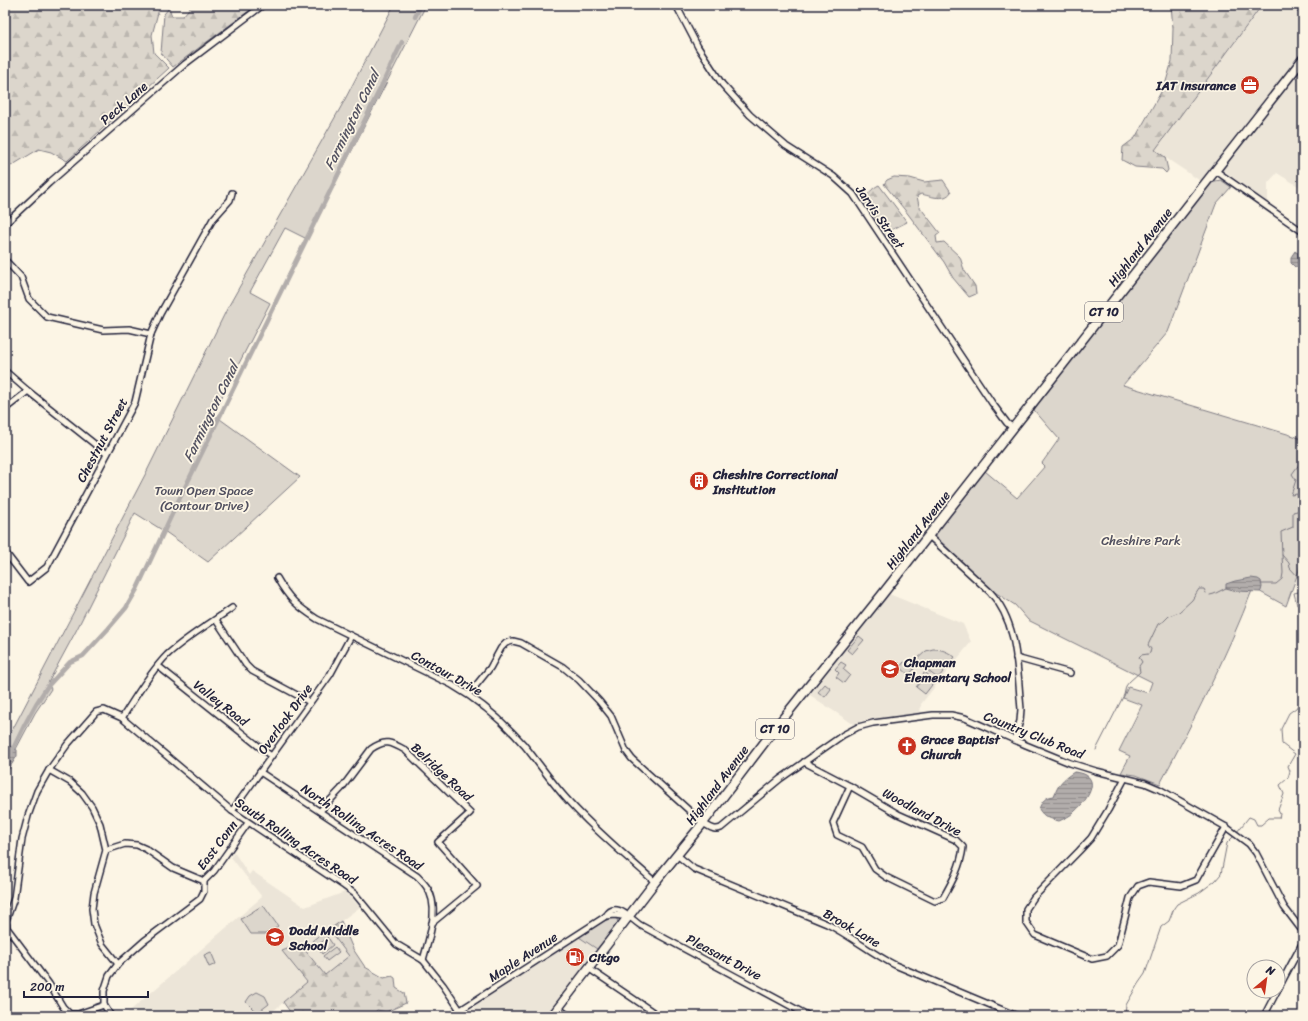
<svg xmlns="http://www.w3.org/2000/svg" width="1308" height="1021" font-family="Sriracha,sans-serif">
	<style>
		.built { fill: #ece5d8 }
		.forest { fill: url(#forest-firs); stroke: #7f7c84 }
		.park { fill: #dcd6cc; stroke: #7f7c84 }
		.water { fill: url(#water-rules); stroke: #78757e }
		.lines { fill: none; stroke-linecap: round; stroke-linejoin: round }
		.stream { stroke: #78757e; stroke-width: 1 }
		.canal { stroke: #b2adab; stroke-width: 4.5 }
		.minor-casing { stroke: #22223b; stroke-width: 8 }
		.highway-casing { stroke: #22223b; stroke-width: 11 }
		.minor { stroke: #fcf5e5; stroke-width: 5 }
		.highway { stroke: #fcf5e5; stroke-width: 8 }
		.labels { text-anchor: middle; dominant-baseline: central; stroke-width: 3.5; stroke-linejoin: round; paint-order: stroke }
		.shield { fill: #fcf5e5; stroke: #63616e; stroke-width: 1 }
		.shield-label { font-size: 12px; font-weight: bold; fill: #22223b }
		.poi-label { font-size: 13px; font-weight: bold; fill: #22223b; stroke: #fcf5e5; text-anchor: start }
		.street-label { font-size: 13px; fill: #22223b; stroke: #fcf5e5 }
		.park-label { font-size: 13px; fill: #504f5f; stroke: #fcf5e5 }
		.water-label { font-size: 14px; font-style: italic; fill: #545362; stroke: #fcf5e5 }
	</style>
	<defs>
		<pattern id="forest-firs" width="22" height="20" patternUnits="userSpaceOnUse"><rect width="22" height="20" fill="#dcd6cc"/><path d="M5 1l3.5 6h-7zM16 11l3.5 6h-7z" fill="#bcb7b0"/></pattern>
		<pattern id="water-rules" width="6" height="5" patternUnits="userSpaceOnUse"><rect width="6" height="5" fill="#b2adab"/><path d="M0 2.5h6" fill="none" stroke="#908c8c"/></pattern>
	</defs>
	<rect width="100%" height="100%" fill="#fcf5e5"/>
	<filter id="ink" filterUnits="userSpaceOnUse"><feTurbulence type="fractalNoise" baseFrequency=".025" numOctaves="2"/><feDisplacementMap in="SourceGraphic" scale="8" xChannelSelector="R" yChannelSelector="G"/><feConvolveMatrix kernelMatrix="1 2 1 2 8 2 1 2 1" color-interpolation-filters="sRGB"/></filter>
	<g filter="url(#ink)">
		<g class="built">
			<polygon points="1263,5 1303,5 1303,187 1298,186 1277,173 1268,183 1268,204 1225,171 1202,182 1154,150"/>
			<polygon points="889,594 963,624 971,642 921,704 920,713 869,719 853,724 810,695"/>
			<polygon points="234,852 249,875 252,871 305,907 345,892 360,907 329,930 349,956 325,976 300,944 282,951 307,983 267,1016 124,1016 262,897 231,857"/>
			<polygon points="579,937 597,949 545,1016 481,1016 476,1011 474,1008 478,1003"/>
		</g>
		<g class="forest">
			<polygon points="5,5 160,5 152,35 154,53 169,68 67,161 51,152 39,149 11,166 5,161"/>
			<polygon points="192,5 257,5 173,67 161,53 164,14 169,8 172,16 183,16"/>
			<polygon points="1171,5 1262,5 1155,150 1165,157 1168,170 1166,173 1162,169 1135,167 1122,160 1123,147 1135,138 1165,85 1172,61 1173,28"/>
			<path d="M894,177L910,178L924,182L943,180L951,192C945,202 930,196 921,194L917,196L919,206L940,233L936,236L937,243L944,242L960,257L964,270L975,286L976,294L969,297L953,278L944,262L908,214L884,184L887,180Z"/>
			<path d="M879,185L907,222L885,233L865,202C868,193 871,189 879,185Z"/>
			<polygon points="341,921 353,949 365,967 384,978 392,976 395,978 396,988 404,993 406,1003 386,1012 377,1010 371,1016 293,1016 283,1002 307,982 282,951 300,944 325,975 349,956 329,930"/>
		</g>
		<g class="park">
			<polygon points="394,5 426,5 307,239 285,228 250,292 270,303 213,414 300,477 208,562 167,533 135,513 76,631 48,683 51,689 35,713 5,770 5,744 147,471 227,309 342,105"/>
			<path d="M1221,180L1231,187L1216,204L1168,332L1123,385L1294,436L1303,440V559L1286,606L1253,588C1227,656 1194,720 1160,784L1136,775L1121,773L1130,756L1119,751L1142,705L1123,698L1128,687L1148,693L1152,682L1028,620L1015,605L993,591L938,539L936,535V532L985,471L1017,498L1045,466L1042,463L1059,439L1034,410L1038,403L1211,182L1215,181Z"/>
			<polygon points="859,636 864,640 852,654 847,650"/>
			<path d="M933,649C942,649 948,652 955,657L939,677H936L915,661L926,651Z"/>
			<polygon points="841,662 846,665 843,669 850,675 844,683 836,677 839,673 835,669"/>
			<polygon points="904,662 914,669 909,675 900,667"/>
			<polygon points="925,672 935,681 925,694 916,687 921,681 919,679"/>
			<polygon points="825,684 831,689 825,697 818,692"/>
			<polygon points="263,905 278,926 269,934 251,934 241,919"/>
			<polygon points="613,918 617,919 618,923 597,949 579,937 604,921"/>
			<polygon points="323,932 328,938 316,946 312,941"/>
			<polygon points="329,939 333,945 322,954 318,948"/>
			<polygon points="335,947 339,952 327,961 323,956"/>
			<polygon points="211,952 216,964 209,967 204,955"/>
			<polygon points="257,992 265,996 269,1004 257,1013 246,1002 250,996"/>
		</g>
		<g class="water">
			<polygon points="1295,251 1303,257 1303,264 1301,266 1295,267 1291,263 1291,257"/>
			<polygon points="1251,578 1258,579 1261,581 1262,587 1261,591 1260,592 1237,591 1226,588 1226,584 1235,581"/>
			<polygon points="10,746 17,750 17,756 5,775 5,755"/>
			<path d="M1074,772C1104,774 1089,799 1075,811C1071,816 1065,818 1059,821C1051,819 1043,817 1039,809C1042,801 1045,797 1054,796C1059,783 1062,780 1074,772Z"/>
		</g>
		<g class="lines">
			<g class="stream">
				<polyline points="1303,459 1292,474 1296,480 1291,495 1297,494 1301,510 1293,512 1293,527 1281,532 1282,555 1289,563 1290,568 1300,579 1303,586"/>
				<polyline points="1261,584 1276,584 1282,579 1283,573 1282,555"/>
				<polyline points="1303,591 1294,593 1297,605 1303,606"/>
				<polyline points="1210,595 1214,594 1226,588"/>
				<polyline points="1096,750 1124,695 1126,686 1129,682 1140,672 1139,666 1142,662 1139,657 1141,655 1148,654 1150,653 1151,649 1148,645 1158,624 1164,621 1169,616 1179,612 1192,600 1199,589 1204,589 1206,593"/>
				<polyline points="1237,832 1249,817 1254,819 1257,825 1261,825 1269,818 1279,818 1280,814 1278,810 1284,794 1280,785 1288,778 1290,771 1288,766 1295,754 1282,744 1281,729 1289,713 1296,708 1303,698"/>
				<polyline points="1125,1016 1126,1005 1138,984 1145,974 1161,927 1169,921 1174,908 1177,904 1199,893 1215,881 1221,874 1227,843 1235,835"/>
			</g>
			<g class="canal">
				<polyline points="415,17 421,5"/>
				<polyline points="11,753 25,724 36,704 47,687 70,662 83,656 108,629 126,608 137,589 173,512 380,89 402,42"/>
			</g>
			<defs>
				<g id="minor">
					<polyline points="676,5 698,47 722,84 750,115 786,146 833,176 853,194 992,403 1007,423 1013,428"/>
					<polyline points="1295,5 1303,11"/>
					<polyline points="1216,171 1303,232"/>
					<polyline points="5,224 49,183 185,64 263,5"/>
					<polyline points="5,260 21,277 29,299 47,317 103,330 129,329 151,334"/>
					<polyline points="5,371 28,391 107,454"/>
					<polyline points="5,409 28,391"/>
					<path d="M929,536L990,592C1019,623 1017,670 1021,709L1020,721L1014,740"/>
					<polyline points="5,552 28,582 47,567 135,402 151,334 160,314 213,219 230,200 232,193"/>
					<path d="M277,578C289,599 297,606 317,619L452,685C480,701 503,721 524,745C538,762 550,780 564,796C591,827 624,854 655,882"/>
					<polyline points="216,620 246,665 252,671 310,702"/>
					<polyline points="1016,658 1070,673"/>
					<polyline points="158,666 271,756"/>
					<path d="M469,694L490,668L501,648L506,643L513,641L521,643L563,667L579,680L599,701L611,716L626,751L632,759L703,823C710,827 714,831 721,828L780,779L843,735L858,727L873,723L933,715H951L965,718L1026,745L1070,763L1096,771L1145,783L1159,789L1226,827L1249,844L1256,853L1284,907L1300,928L1303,930"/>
					<path d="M122,718C135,698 150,672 167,655C186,637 211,623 232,608"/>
					<polyline points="804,762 850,786"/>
					<polyline points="49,770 70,782 82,793 92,807 100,824 106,850 94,893 92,909 94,924 102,944 118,964"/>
					<path d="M260,772L417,876C420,879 423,882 426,886C441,906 429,938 423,960"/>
					<polyline points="1125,778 1108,810 1091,838 1079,851 1034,897 1026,909 1026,922 1035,935 1092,959 1107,956 1118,945 1130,898 1138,886 1149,882 1181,886 1196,880 1226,827"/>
					<path d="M850,786L898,814L956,840L963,847C961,866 952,882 943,898L935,901L886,877L875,869L862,847L837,835L833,823Z"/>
					<polyline points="232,811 330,675 351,636"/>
					<path d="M320,811L341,789L371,749C385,739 391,742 405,750L470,813L438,842L477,886L432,923"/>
					<polyline points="106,850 125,844 137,845 146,849 173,868 204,881"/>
					<path d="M677,855L694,869L827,924C851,936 871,953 895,965L1017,1016"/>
					<polyline points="204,881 214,871 248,823"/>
					<polyline points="606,916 615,915 628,917"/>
					<polyline points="588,968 659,1016"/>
					<polyline points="1278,989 1303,942"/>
					<polyline points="104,1005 78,1014 70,1014 63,1007 49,984 7,928 6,921 14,898 22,839 28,816 37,791 49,770 67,745 96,712 104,710 122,718 232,811 344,886 355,894 396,944 423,960 443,985 460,1010"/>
					<polyline points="104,1005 104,991 109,976 118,964 144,941 200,899 204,891 204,881"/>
					<polyline points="104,1005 111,1016"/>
					<polyline points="558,1008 569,1016"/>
					<path d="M451,1016L606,916C615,900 631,919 640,925L809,1016"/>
					<polyline points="1264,1016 1277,991"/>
				</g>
				<polyline id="highway" points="552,1016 655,882 703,823 777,726 881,596 1303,59"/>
			</defs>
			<use href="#minor" class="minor-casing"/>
			<use href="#highway" class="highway-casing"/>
			<use href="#minor" class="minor"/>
			<use href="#highway" class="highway"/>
		</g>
	</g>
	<defs>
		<symbol id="office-disc" viewBox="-11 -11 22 22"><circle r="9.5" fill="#c8321e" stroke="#fcf5e5"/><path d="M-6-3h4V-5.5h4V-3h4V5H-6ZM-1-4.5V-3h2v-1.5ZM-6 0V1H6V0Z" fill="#fff"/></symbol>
		<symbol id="building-disc" viewBox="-11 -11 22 22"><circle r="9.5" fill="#c8321e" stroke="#fcf5e5"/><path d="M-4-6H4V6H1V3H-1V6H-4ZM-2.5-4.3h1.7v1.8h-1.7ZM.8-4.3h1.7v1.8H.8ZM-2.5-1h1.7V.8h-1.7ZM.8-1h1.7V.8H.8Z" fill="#fff"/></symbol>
		<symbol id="school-disc" viewBox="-11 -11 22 22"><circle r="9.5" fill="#c8321e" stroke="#fcf5e5"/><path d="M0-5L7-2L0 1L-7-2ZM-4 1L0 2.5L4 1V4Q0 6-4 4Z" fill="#fff"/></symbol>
		<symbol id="church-disc" viewBox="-11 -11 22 22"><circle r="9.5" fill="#c8321e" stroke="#fcf5e5"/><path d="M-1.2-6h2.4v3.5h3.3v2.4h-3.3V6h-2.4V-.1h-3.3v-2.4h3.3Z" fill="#fff"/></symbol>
		<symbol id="fuel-disc" viewBox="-11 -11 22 22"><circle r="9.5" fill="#c8321e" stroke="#fcf5e5"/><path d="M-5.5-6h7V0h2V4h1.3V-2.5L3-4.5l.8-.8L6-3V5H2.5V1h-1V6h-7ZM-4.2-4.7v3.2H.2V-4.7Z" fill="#fff"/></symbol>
	</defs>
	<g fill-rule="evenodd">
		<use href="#office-disc" x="1239" y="74" width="22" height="22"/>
		<use href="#building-disc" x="688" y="470" width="22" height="22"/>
		<use href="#school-disc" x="879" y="658" width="22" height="22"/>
		<use href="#church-disc" x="896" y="735" width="22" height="22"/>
		<use href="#school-disc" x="264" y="926" width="22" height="22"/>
		<use href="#fuel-disc" x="564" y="946" width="22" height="22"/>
	</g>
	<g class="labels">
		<g class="shield">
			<rect x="1085" y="302" width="38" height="20" rx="3"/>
			<rect x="756" y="719" width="38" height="20" rx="3"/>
		</g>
		<g class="shield-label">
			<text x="1104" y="312">CT 10</text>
			<text x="775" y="729">CT 10</text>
		</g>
		<g class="poi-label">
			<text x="1236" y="85" text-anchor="end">IAT Insurance</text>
			<text x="713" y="474">Cheshire Correctional<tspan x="713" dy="15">Institution</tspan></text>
			<text x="904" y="662">Chapman<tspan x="904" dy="15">Elementary School</tspan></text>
			<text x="921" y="739">Grace Baptist<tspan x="921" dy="15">Church</tspan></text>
			<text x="289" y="930">Dodd Middle<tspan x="289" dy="15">School</tspan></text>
			<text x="589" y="957">Citgo</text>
		</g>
		<g class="street-label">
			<text transform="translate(124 103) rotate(-41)">Peck Lane</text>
			<text transform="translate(880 217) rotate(55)">Jarvis Street</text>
			<text transform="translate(1140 247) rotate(-52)">Highland Avenue</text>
			<text transform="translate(102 440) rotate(-62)">Chestnut Street</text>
			<text transform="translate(918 530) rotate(-52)">Highland Avenue</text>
			<text transform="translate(447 673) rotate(29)">Contour Drive</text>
			<text transform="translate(221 703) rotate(38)">Valley Road</text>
			<text transform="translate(285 719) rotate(-54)">Overlook Drive</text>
			<text transform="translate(1034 735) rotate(22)">Country Club Road</text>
			<text transform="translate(442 772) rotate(43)">Belridge Road</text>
			<text transform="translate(717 785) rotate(-53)">Highland Avenue</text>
			<text transform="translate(922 812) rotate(28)">Woodland Drive</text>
			<text transform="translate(362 827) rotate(34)">North Rolling Acres Road</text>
			<text transform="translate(296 841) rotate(34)">South Rolling Acres Road</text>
			<text transform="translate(217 845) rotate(-53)">East Conn</text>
			<text transform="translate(852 928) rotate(30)">Brook Lane</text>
			<text transform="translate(523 957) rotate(-33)">Maple Avenue</text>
			<text transform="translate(724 957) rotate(28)">Pleasant Drive</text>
		</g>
		<g class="park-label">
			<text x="204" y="490">Town Open Space<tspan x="204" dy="15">(Contour Drive)</tspan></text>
			<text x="1141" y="540">Cheshire Park</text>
		</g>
		<g class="water-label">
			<text transform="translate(352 120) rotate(-64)">Farmington Canal</text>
			<text transform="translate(211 412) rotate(-64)">Farmington Canal</text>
		</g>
	</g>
	<rect width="1308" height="1021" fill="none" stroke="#fcf5e5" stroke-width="20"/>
	<rect x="10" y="10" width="1288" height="1001" fill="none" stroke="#22223b" stroke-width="1.5" filter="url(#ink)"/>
	<g transform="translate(1266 979) rotate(29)"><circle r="19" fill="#fcf5e5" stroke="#a5a1a1"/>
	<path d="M0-3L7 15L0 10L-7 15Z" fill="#c8321e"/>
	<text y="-6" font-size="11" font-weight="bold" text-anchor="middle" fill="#22223b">N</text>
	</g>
	<path d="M24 991v6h124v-6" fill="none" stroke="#22223b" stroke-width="2"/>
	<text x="30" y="991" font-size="12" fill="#22223b" stroke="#fcf5e5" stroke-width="3" paint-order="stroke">200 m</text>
</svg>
